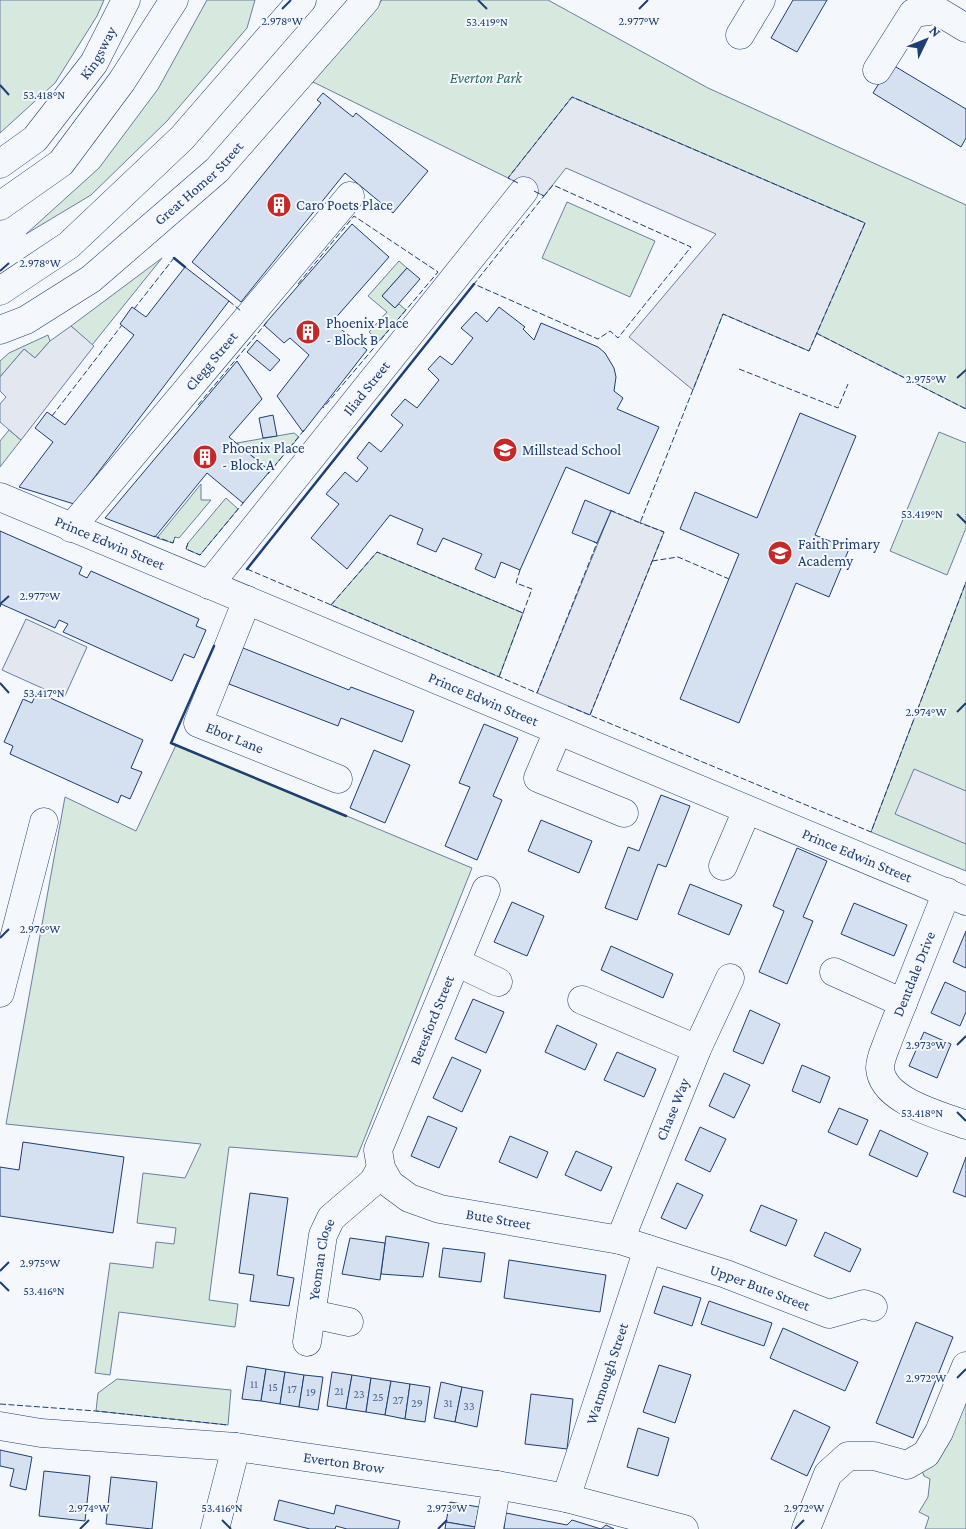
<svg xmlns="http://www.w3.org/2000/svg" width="966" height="1529" font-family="'Crimson Pro',serif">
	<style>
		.green { fill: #d7e8df; stroke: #687fa3 }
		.parking { fill: #e3e8f0; stroke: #687fa3 }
		.building { fill: #d5e0f0; stroke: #1d3f73 }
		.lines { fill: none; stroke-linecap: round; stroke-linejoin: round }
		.minor-casing { stroke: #1d3f73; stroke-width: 29 }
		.highway-casing { stroke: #1d3f73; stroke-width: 29 }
		.minor { stroke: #f4f7fb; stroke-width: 28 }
		.highway { stroke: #f4f7fb; stroke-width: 28 }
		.fence { stroke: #1d3f73; stroke-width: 1; stroke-dasharray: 6 2.5; stroke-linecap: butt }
		.wall { stroke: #1d3f73; stroke-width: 2.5 }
		.ticks { fill: none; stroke: #1d3f73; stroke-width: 2 }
		.labels { text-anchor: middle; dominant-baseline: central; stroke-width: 4; stroke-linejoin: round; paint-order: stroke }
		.number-label { font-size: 12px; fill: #4b6792 }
		.street-label { font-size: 15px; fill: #1d3f73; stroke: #f4f7fb }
		.park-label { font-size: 15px; font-style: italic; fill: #2c6c60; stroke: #f4f7fb }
		.poi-label { font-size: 15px; fill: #1d3f73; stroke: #f4f7fb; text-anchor: start }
		.ticks-label { font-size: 12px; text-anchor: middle; fill: #1d3f73; stroke: #f4f7fb; stroke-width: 4; stroke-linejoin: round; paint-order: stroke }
	</style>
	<rect width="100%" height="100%" fill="#f4f7fb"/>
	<g class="green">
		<polygon points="0,0 104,0 97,16 55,83 0,133"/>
		<polygon points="207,0 255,0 247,28 167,121 91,195 26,234 99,168 158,89"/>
		<polygon points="382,0 548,0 708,88 966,205 966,409 816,333 865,223 572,97 508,178 311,81"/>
		<polygon points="567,202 655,241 630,297 542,258"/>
		<polygon points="162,258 92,345 71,326"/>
		<polygon points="399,261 407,268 382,296 395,308 399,304 406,310 379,341 369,332 387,312 368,296"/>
		<polygon points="48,335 50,341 35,358 24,349 0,377 0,361 9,353"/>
		<polygon points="9,430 21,440 0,467 0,441"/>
		<polygon points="939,432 966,443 966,528 947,575 890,551"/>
		<polygon points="294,433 299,437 270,471 237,443"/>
		<polygon points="201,484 201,500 211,500 179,538 175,537 173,543 157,538"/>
		<polygon points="226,498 238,509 200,555 186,549 188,543"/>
		<polygon points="377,552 523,613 499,677 331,605"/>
		<polygon points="966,582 966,871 871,832"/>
		<polygon points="176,745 472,868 357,1157 229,1147 209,1300 238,1304 235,1327 119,1312 110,1375 95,1373 110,1263 153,1268 156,1242 174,1244 176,1228 137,1223 143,1173 185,1178 201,1144 6,1124 65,797 136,831"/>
		<polygon points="117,1379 231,1390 228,1425 96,1411 98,1393"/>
		<polygon points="966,1380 966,1529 925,1529 929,1517 919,1512 928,1497 930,1479 924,1476 921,1468"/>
	</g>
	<g class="parking">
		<polygon points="572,97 865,223 809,351 723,314 693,390 629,337 716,234 566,168 544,196 508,178"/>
		<polygon points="71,326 94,346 21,440 0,422 0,404 6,397 0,391 0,377 24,349 35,358 50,341"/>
		<polygon points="611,511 664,532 590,715 537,693"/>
		<polygon points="26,619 87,647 64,698 2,670"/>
		<polygon points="914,769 966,791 966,844 895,814"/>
	</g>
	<g class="building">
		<polygon points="793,0 827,0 797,52 771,38"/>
		<polygon points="891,64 966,109 966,138 961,147 873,93"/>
		<polygon points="323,93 353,117 356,113 428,171 393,213 345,173 241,302 192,262 321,103 317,100"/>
		<polygon points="352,224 389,257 332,322 367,350 303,432 277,396 309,355 290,338 284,343 264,325"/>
		<polygon points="185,267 229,301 74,504 19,487 53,442 35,428 47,412 65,425 134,335 120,324 132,307 146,317"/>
		<polygon points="407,268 420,279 395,308 382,296"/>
		<polygon points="499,307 525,327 523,329 534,340 541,323 598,347 605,353 614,368 616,377 614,391 623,398 617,409 659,427 629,494 566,467 520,570 501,562 495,578 475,569 482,554 443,538 436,552 417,544 423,529 390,515 347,569 311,538 339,504 326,494 345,472 357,482 368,468 357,458 369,442 381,452 403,425 391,415 405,399 417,408 439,380 428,369 440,356 452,365 473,338 461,328 476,312 487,322"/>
		<polygon points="257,340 280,360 270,371 247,352"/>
		<polygon points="237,361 262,399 229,437 270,471 243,503 207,473 155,537 105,518"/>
		<polygon points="800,413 856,436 815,535 849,549 829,597 796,583 739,723 680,699 739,554 680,529 695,492 757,518"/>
		<polygon points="273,415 277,436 263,438 259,418"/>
		<polygon points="585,500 611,511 597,543 572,533"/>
		<polygon points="0,531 82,567 79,574 87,578 91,571 199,619 196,626 206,630 194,658 184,654 172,681 63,632 68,624 59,620 55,628 1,604 0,607"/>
		<polygon points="243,648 349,690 351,687 414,711 402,742 341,718 338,726 229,684"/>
		<polygon points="37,692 143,740 131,768 142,772 130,799 121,795 118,803 10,754 13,746 4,742 23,699 32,703"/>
		<polygon points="484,724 518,738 493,796 502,800 477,860 445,846 470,787 459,783"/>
		<polygon points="374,750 410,765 385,823 350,808"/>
		<polygon points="661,795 690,806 666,867 658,864 637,920 605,908 628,847 639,851"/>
		<polygon points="541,820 592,841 579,873 528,851"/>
		<polygon points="797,848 827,861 803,917 813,921 787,984 759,972 784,911 773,906"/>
		<polygon points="690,884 742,905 729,935 678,914"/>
		<polygon points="512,902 544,916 527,956 494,942"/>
		<polygon points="854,903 907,925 894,956 841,934"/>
		<polygon points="966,931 966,968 953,962"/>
		<polygon points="611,946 673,974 663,998 601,970"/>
		<polygon points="945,982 966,992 966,1012 960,1026 931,1013"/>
		<polygon points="473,999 504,1012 486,1053 455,1039"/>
		<polygon points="750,1010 780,1024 763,1064 733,1051"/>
		<polygon points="557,1025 597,1044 585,1070 545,1052"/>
		<polygon points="924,1032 951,1044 937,1078 909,1066"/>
		<polygon points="617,1052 656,1069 644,1097 604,1080"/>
		<polygon points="452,1057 481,1070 462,1112 433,1098"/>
		<polygon points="802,1065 830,1077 820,1103 792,1091"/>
		<polygon points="724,1073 750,1085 734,1118 709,1106"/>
		<polygon points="839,1108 868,1120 857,1145 828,1132"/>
		<polygon points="428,1116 457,1128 439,1168 411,1156"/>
		<polygon points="700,1127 726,1139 710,1172 685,1160"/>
		<polygon points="880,1130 928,1153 917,1177 869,1155"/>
		<polygon points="510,1136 548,1152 537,1178 499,1162"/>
		<polygon points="23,1142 124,1157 113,1233 0,1216 0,1167 19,1170"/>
		<polygon points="576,1151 612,1167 601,1191 565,1175"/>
		<polygon points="966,1157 966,1197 953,1192"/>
		<polygon points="677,1183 703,1195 686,1229 661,1218"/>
		<polygon points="250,1193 288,1198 277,1275 294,1278 289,1306 250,1301 254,1275 239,1273"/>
		<polygon points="761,1205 797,1220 786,1246 750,1231"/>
		<polygon points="825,1232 861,1249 850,1272 814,1256"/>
		<polygon points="386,1236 429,1243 423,1277 381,1274"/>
		<polygon points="350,1238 385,1243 380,1280 342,1274"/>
		<polygon points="443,1248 485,1253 481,1282 439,1277"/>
		<polygon points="509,1260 606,1275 600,1312 504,1298"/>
		<polygon points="663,1286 701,1298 692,1326 654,1313"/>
		<polygon points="709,1301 772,1323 764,1346 701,1324"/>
		<polygon points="916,1322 953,1337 913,1438 876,1423"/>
		<polygon points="783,1328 858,1362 845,1391 770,1358"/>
		<polygon points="659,1365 691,1375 675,1423 643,1412"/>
		<polygon points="247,1366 266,1369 261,1401 242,1399"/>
		<polygon points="266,1369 285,1372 280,1404 261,1401"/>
		<polygon points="285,1372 304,1375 299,1407 280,1404"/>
		<polygon points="332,1372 352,1375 346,1409 327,1406"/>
		<polygon points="304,1375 323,1377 318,1410 299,1407"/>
		<polygon points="352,1375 371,1378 366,1412 346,1409"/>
		<polygon points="371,1378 391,1381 385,1415 366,1412"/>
		<polygon points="391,1381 410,1384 405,1419 385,1415"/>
		<polygon points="441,1382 462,1387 455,1422 434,1418"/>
		<polygon points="410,1384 430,1387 425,1422 405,1419"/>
		<polygon points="462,1387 483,1391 477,1427 455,1422"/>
		<polygon points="531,1394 573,1399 567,1449 525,1444"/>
		<polygon points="794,1410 830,1427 807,1476 771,1459"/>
		<polygon points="638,1428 669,1438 658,1476 627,1467"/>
		<polygon points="0,1450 32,1457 26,1490 10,1486 14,1469 0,1466"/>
		<polygon points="44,1471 90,1476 85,1521 39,1516"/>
		<polygon points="111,1477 157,1482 152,1529 106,1524"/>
		<polygon points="279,1500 334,1514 336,1505 400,1521 398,1529 347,1529 336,1526 335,1529 310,1529 274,1520"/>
		<polygon points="450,1502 479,1507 475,1527 446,1522"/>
		<polygon points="506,1513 567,1525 572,1520 601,1529 606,1525 614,1529 504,1529"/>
		<polygon points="446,1522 475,1527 475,1529 445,1529"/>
	</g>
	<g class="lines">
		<defs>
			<g id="minor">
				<polyline points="740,35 761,0"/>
				<polyline points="877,70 913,13 936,10 966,28"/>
				<polyline points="0,291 69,245 182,138 302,0"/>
				<path id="s1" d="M0,330L26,320L91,279L217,170L366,0"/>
				<path id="s2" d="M0,497L966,901"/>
				<path id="s3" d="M71,528L350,196"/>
				<path id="s4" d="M209,585L524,191"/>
				<path id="s5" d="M247,600L198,723L338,779"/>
				<polyline points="558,731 538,778 624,813"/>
				<polyline points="723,866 747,810"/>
				<path id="s6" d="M486,890L378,1150L381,1168L390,1184L409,1198L440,1209L620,1240L726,1274L829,1314L864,1304L873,1307"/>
				<path d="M947,892L889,1038C886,1047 880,1058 880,1068C882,1101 940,1115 966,1125"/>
				<polyline points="456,962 498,982"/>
				<polyline points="834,972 903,1003"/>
				<polyline points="0,993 44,822"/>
				<polyline points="582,1000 697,1049"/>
				<path id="s7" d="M620,1240L697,1049L730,978"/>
				<polyline points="312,1314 349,1322"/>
				<path id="s8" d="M307,1342L323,1235L331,1218L373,1182L381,1168"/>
				<path id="s9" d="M0,1426L41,1433L236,1447L497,1485L566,1498L684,1529"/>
				<path id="s10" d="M566,1498L648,1249"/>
				<polyline points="215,1529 236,1447"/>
				<polyline points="489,1529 497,1485"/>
				<polyline points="806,1529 828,1474 848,1456 874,1456 907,1465 926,1454 939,1432 966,1366"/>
			</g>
			<g id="highway">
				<path id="s11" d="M0,164L35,139L94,63L126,0"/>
				<polyline points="0,206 61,163 122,81 174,0"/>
			</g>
		</defs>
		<use href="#minor" class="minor-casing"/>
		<use href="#highway" class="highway-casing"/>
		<use href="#minor" class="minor"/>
		<use href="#highway" class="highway"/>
		<g class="fence">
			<polyline points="518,183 508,178 572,97 865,223 809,351 723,314 640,523 610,510"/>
			<polyline points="534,191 544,196 474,284 598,339 610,331 618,338 691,247 553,185 544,196"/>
			<polyline points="298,284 354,216 438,272 323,408"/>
			<polyline points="229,301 241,311"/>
			<polyline points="134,309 174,258"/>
			<polyline points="816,333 966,409"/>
			<polyline points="739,369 838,408 848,384"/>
			<polyline points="198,405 267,322"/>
			<polyline points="52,416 122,325"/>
			<polyline points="268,474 305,429"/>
			<polyline points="154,536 173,543 175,537"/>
			<polyline points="188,543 186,549 200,555 244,502"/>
			<polyline points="652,561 678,557 729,579"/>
			<polyline points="247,569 537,693 597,543 594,542"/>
			<polyline points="331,605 377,552 523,613"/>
			<polyline points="499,677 532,589 516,583 520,570"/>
			<polyline points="568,706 871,832 966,582"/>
			<polyline points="590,715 664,532 640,523"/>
			<polyline points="0,1404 96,1411 228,1425"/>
		</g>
		<g class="wall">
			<polyline points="174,258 185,267"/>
			<polyline points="247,569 474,284"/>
			<polyline points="214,646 171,743 346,816"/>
		</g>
	</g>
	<path class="ticks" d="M478,0L487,9M282,9L291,0M639,9L648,0M0,85L9,95M0,271L9,263M957,378L966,370M957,514L966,523M0,604L9,596M0,683L9,693M957,712L966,703M0,938L9,929M957,1045L966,1036M957,1112L966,1121M0,1271L9,1262M0,1282L9,1291M957,1378L966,1369M222,1520L231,1529M80,1529L89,1520M438,1529L447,1520M795,1529L804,1520"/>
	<defs>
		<symbol id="building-disc" viewBox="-11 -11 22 22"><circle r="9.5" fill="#c62828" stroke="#f4f7fb"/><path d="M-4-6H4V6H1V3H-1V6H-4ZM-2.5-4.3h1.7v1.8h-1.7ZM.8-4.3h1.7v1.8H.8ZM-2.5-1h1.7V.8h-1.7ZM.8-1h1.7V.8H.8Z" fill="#fff"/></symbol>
		<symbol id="school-disc" viewBox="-11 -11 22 22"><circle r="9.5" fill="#c62828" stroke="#f4f7fb"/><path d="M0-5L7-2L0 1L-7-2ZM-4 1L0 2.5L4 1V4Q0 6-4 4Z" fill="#fff"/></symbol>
	</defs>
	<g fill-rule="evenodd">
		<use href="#building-disc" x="265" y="191" width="28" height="28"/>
		<use href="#building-disc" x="294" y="318" width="28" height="28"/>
		<use href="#school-disc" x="491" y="436" width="28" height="28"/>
		<use href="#building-disc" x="191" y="443" width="28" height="28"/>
		<use href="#school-disc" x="766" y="539" width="28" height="28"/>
	</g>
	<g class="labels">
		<g class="number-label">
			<text x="254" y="1384">11</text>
			<text x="273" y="1387">15</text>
			<text x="292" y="1389">17</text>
			<text x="339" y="1391">21</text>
			<text x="311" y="1392">19</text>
			<text x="359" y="1394">23</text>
			<text x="378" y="1397">25</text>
			<text x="398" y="1400">27</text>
			<text x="417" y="1403">29</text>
			<text x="448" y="1403">31</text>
			<text x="469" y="1406">33</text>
		</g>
		<g class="street-label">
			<text stroke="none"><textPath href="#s11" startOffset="150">Kingsway</textPath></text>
			<text stroke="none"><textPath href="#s1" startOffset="249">Great Homer Street</textPath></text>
			<text stroke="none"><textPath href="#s3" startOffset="218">Clegg Street</textPath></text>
			<text stroke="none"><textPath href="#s4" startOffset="252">Iliad Street</textPath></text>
			<text stroke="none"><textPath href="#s2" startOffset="119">Prince Edwin Street</textPath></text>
			<text stroke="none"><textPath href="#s2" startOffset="524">Prince Edwin Street</textPath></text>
			<text stroke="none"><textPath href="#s5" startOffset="172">Ebor Lane</textPath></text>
			<text stroke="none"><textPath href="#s2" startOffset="929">Prince Edwin Street</textPath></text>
			<text transform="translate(914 974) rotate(-68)">Dentdale Drive</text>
			<text transform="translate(432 1020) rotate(-68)">Beresford Street</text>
			<text stroke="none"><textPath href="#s7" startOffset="141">Chase Way</textPath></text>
			<text stroke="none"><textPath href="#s6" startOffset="434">Bute Street</textPath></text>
			<text stroke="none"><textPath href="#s8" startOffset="84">Yeoman Close</textPath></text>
			<text stroke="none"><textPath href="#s6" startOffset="705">Upper Bute Street</textPath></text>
			<text stroke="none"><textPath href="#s10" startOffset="131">Watmough Street</textPath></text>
			<text stroke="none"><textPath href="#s9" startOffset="346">Everton Brow</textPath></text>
		</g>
		<g class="park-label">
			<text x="486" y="78">Everton Park</text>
		</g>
		<g class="poi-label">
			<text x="296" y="205">Caro Poets Place</text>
			<text x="326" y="323">Phoenix Place<tspan x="326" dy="17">- Block B</tspan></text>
			<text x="222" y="448">Phoenix Place<tspan x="222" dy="17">- Block A</tspan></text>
			<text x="522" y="450">Millstead School</text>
			<text x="798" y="544">Faith Primary<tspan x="798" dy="17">Academy</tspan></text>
		</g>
	</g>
	<g class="ticks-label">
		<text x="282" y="25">2.978°W</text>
		<text x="639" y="25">2.977°W</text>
		<text x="487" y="26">53.419°N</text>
		<text x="44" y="99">53.418°N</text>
		<text x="40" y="267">2.978°W</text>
		<text x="926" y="383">2.975°W</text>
		<text x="922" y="518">53.419°N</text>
		<text x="40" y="600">2.977°W</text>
		<text x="44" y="697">53.417°N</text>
		<text x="926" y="716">2.974°W</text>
		<text x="40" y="933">2.976°W</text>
		<text x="926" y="1049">2.973°W</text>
		<text x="922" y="1117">53.418°N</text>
		<text x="40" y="1267">2.975°W</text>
		<text x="44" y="1295">53.416°N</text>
		<text x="926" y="1382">2.972°W</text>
		<text x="222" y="1512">53.416°N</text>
		<text x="89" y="1512">2.974°W</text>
		<text x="447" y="1512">2.973°W</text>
		<text x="804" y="1512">2.972°W</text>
	</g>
	<g transform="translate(926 40) rotate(47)" stroke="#f4f7fb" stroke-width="4" paint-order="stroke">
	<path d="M0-4L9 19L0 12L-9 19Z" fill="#1d3f73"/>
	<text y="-8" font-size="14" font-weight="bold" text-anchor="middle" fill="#1d3f73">N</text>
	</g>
</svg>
